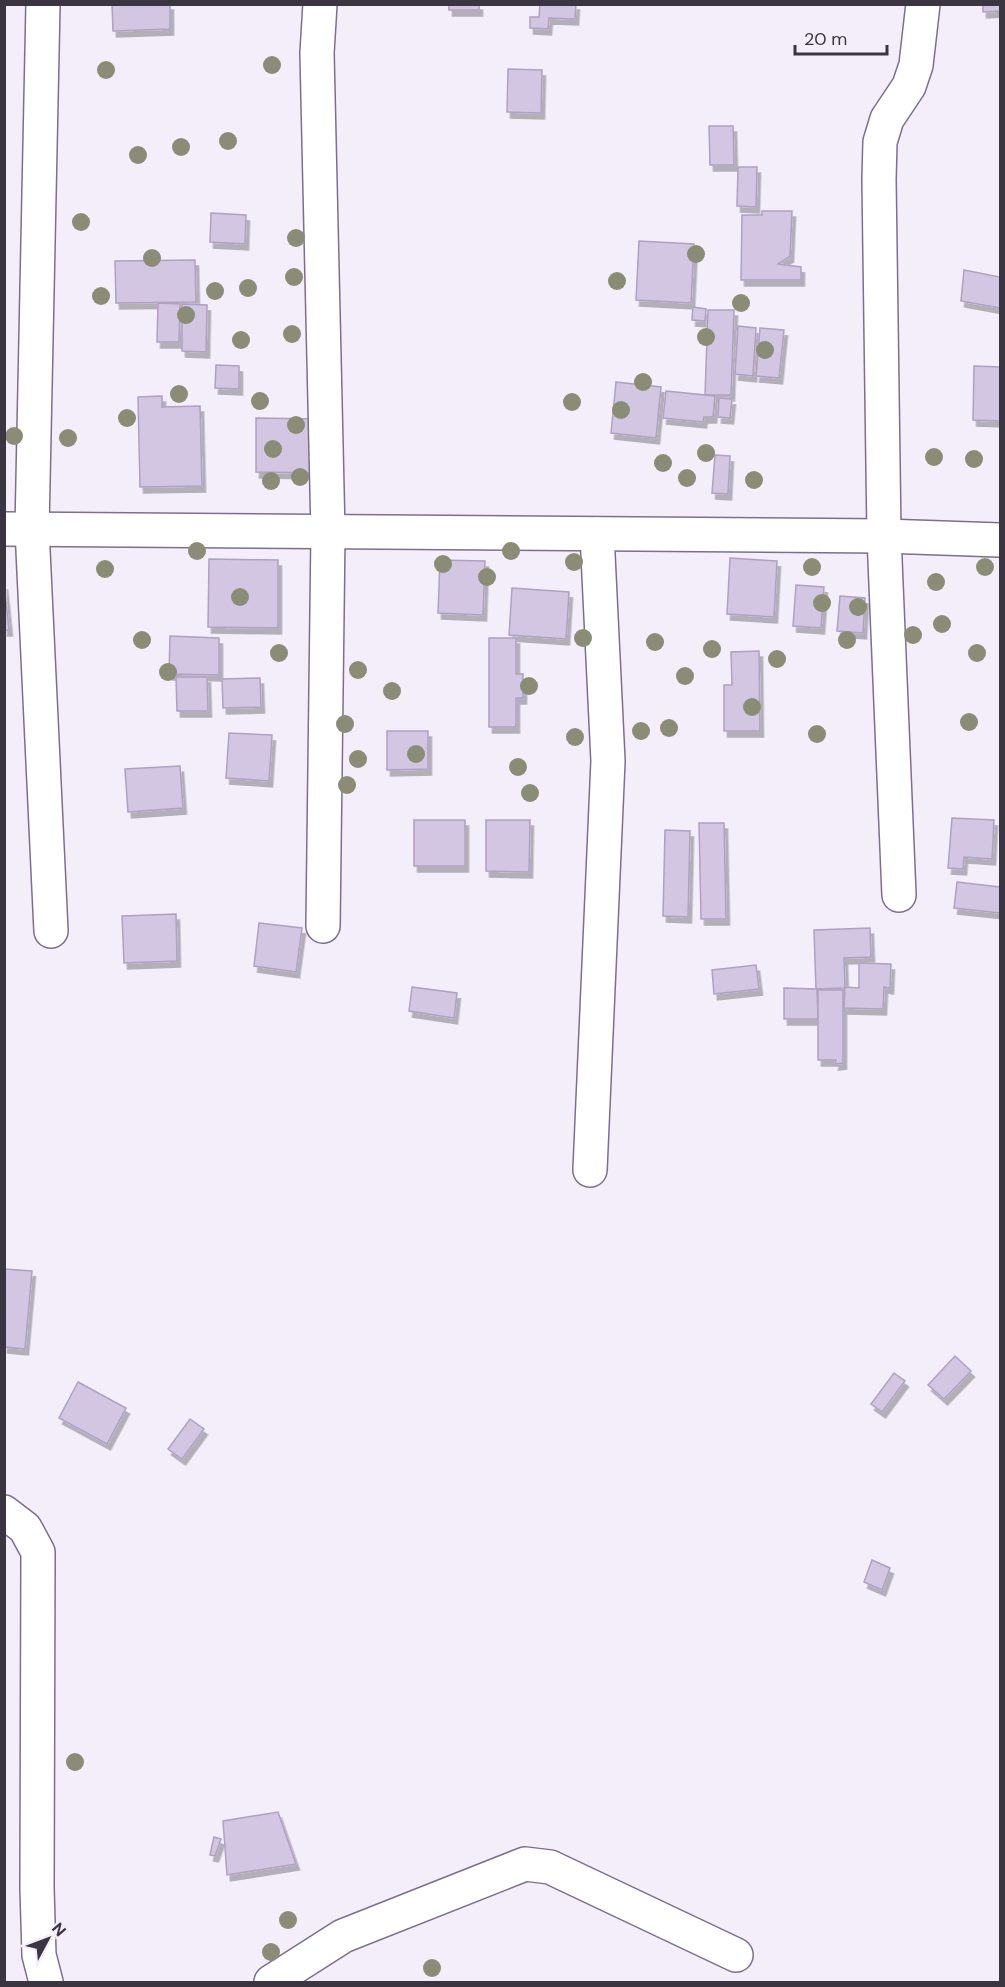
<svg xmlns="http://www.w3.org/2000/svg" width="1005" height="1987" font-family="'DM Sans',sans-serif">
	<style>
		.building { fill: #d3c6e2; stroke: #b0a0c1; stroke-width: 1.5; filter: url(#shadow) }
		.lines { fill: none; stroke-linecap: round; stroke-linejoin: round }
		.minor-casing { stroke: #7e6e8c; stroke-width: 36 }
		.minor { stroke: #fff; stroke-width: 33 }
		.tree { fill: #8a8c76 }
	</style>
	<defs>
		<filter id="shadow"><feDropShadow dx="3.5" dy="6" stdDeviation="0" flood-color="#0004"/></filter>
	</defs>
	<rect width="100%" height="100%" fill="#f4eefb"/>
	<g class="building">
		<polygon points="112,4 170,4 170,29 113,31"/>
		<rect x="449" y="4" width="30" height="6"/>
		<polygon points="540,4 576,4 575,19 549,18 548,29 530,28 530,17 539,17"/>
		<polygon points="983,4 1000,4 1000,11 983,12"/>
		<polygon points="508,69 542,70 541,113 507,112"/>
		<polygon points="709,126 733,126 734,165 710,165"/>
		<polygon points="738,167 757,167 756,207 737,206"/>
		<polygon points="762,211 792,211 790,256 778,264 801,267 801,280 741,280 742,215 762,215"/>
		<polygon points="211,213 246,215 245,244 210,242"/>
		<polygon points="639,241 694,244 691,303 636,300"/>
		<polygon points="195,260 196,302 116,303 115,261"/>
		<polygon points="964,270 1000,277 1000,308 961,301"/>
		<polygon points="158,303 180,304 179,342 157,342"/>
		<polygon points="182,304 207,305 206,352 182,351"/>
		<polygon points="693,307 706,309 705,321 692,320"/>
		<polygon points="708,310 734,310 731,395 705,395"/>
		<polygon points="738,326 756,328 753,376 735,374"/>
		<polygon points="760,328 784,330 779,378 756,376"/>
		<polygon points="216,365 239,366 239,389 215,388"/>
		<polygon points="974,366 1000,367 1000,421 973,420"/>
		<polygon points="616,382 661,387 656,438 611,433"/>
		<polygon points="666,391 715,396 713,417 704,417 703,422 663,418"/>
		<polygon points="162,396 162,407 200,406 202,486 140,487 138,397"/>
		<polygon points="719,398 732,399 730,418 718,417"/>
		<polygon points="256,418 320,419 320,473 256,472"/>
		<polygon points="715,455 730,456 728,494 712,493"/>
		<polygon points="730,558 777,561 774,617 727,614"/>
		<polygon points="209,559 278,560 278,628 208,627"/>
		<polygon points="440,560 485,561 483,615 438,613"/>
		<polygon points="4,583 9,630 4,630"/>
		<polygon points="796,585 824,587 821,628 793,626"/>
		<polygon points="512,588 569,592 566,639 509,635"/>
		<polygon points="840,596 865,598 863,633 837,631"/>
		<polygon points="170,636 219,638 219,675 169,674"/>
		<polygon points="489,638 516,638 516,674 523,674 523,698 516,698 516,727 489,727"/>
		<polygon points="759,651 760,731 724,731 724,685 732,685 731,652"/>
		<polygon points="176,677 207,677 208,711 177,711"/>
		<polygon points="260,678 261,707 223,708 222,679"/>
		<polygon points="387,731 428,731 428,769 387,770"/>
		<polygon points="229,733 272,735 269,781 226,778"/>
		<polygon points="180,766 183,808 128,812 125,769"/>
		<polygon points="952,818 994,820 992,859 964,857 963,869 948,868"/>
		<rect x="414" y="820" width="51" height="46"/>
		<polygon points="486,820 530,820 529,872 486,871"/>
		<polygon points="699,823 724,823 726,919 701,919"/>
		<polygon points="665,830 690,831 688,917 663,916"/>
		<polygon points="957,882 1000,887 1000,913 954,908"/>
		<polygon points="176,914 177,961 124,963 122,916"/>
		<polygon points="259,923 302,928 296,972 254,966"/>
		<polygon points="870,928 871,957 844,958 845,988 816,989 814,930"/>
		<polygon points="859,963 891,964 890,988 884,987 883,1009 844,1008 845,987 859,988"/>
		<polygon points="756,965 759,989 714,994 712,970"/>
		<polygon points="412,987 457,993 454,1018 409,1011"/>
		<polygon points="784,988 817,989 818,1019 784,1019"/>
		<polygon points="818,990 843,990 843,1063 835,1064 836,1060 818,1060"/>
		<polygon points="4,1269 32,1271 25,1349 4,1347"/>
		<polygon points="955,1356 971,1371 944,1399 928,1385"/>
		<polygon points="894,1373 905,1381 882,1412 871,1404"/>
		<polygon points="78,1382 126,1408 107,1444 59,1418"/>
		<polygon points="190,1419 204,1429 182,1459 168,1449"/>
		<polygon points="872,1560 890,1568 882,1590 864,1582"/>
		<polygon points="278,1812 296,1864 227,1875 223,1821"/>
		<polygon points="214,1837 221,1839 215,1856 210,1855"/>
	</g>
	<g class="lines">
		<defs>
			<g id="minor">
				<polyline points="43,4 32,529 51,931"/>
				<polyline points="320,4 317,53 328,533 323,926"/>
				<polyline points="4,529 884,536 1000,540"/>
				<polyline points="899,895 884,536 879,179 880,142 887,119 909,86 916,65 923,4"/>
				<polyline points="590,1170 608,761 597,534"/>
				<polyline points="4,1512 25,1528 38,1552 37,1888 39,1955 46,1982"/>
				<polyline points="271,1982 343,1936 525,1864 550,1867 736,1955"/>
			</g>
		</defs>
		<use href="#minor" class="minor-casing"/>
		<use href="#minor" class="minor"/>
	</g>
	<g class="tree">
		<circle cx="272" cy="65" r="9"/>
		<circle cx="106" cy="70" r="9"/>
		<circle cx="228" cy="141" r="9"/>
		<circle cx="181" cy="147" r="9"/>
		<circle cx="138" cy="155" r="9"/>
		<circle cx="81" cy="222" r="9"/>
		<circle cx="296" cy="238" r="9"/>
		<circle cx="696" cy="254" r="9"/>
		<circle cx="152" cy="258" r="9"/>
		<circle cx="294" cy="277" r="9"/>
		<circle cx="617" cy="281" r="9"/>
		<circle cx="248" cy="288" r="9"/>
		<circle cx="215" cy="291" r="9"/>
		<circle cx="101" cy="296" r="9"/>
		<circle cx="741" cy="303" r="9"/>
		<circle cx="186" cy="315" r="9"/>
		<circle cx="292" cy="334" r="9"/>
		<circle cx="706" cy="337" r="9"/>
		<circle cx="241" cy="340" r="9"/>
		<circle cx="765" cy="350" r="9"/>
		<circle cx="643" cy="382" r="9"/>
		<circle cx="179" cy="394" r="9"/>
		<circle cx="260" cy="401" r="9"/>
		<circle cx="572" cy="402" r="9"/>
		<circle cx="621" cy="410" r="9"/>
		<circle cx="127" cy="418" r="9"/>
		<circle cx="296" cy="425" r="9"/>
		<circle cx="14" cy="436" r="9"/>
		<circle cx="68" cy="438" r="9"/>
		<circle cx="273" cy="449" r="9"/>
		<circle cx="706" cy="453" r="9"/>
		<circle cx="934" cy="457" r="9"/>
		<circle cx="974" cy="459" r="9"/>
		<circle cx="663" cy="463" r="9"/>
		<circle cx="300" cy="477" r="9"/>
		<circle cx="687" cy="478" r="9"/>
		<circle cx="754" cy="480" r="9"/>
		<circle cx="271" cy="481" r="9"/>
		<circle cx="197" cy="551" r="9"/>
		<circle cx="511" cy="551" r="9"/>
		<circle cx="574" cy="562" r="9"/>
		<circle cx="443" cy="564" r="9"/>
		<circle cx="812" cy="567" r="9"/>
		<circle cx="985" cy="567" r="9"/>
		<circle cx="105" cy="569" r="9"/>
		<circle cx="487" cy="577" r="9"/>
		<circle cx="936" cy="582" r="9"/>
		<circle cx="240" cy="597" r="9"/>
		<circle cx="822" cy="603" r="9"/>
		<circle cx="858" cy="607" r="9"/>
		<circle cx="942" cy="624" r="9"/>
		<circle cx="913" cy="635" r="9"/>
		<circle cx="583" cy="638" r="9"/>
		<circle cx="142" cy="640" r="9"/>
		<circle cx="847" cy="640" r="9"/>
		<circle cx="655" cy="642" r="9"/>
		<circle cx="712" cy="649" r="9"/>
		<circle cx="279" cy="653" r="9"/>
		<circle cx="977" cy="653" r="9"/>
		<circle cx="777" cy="659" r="9"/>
		<circle cx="358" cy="670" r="9"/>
		<circle cx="168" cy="672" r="9"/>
		<circle cx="685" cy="676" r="9"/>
		<circle cx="529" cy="686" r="9"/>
		<circle cx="392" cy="691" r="9"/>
		<circle cx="752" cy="707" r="9"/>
		<circle cx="969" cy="722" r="9"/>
		<circle cx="345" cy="724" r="9"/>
		<circle cx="669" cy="728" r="9"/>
		<circle cx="641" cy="731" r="9"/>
		<circle cx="817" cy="734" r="9"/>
		<circle cx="575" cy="737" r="9"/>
		<circle cx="416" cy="754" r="9"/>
		<circle cx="358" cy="759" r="9"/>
		<circle cx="518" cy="767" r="9"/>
		<circle cx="347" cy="785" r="9"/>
		<circle cx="530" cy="793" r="9"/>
		<circle cx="75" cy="1762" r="9"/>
		<circle cx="288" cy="1920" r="9"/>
		<circle cx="271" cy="1952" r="9"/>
		<circle cx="432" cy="1968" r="9"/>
	</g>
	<rect width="1005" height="1987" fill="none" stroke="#3b3441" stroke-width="12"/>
	<g transform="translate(48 1939) rotate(49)" stroke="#f4eefb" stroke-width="4.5" paint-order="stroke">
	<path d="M0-4.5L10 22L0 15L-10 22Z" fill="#3b3441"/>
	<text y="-9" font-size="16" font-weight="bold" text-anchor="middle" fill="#3b3441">N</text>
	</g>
	<path d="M795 45v9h92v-9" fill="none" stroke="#3b3441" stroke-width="3"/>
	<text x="804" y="45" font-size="18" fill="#3b3441" stroke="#f4eefb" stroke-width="4.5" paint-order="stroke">20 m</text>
</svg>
